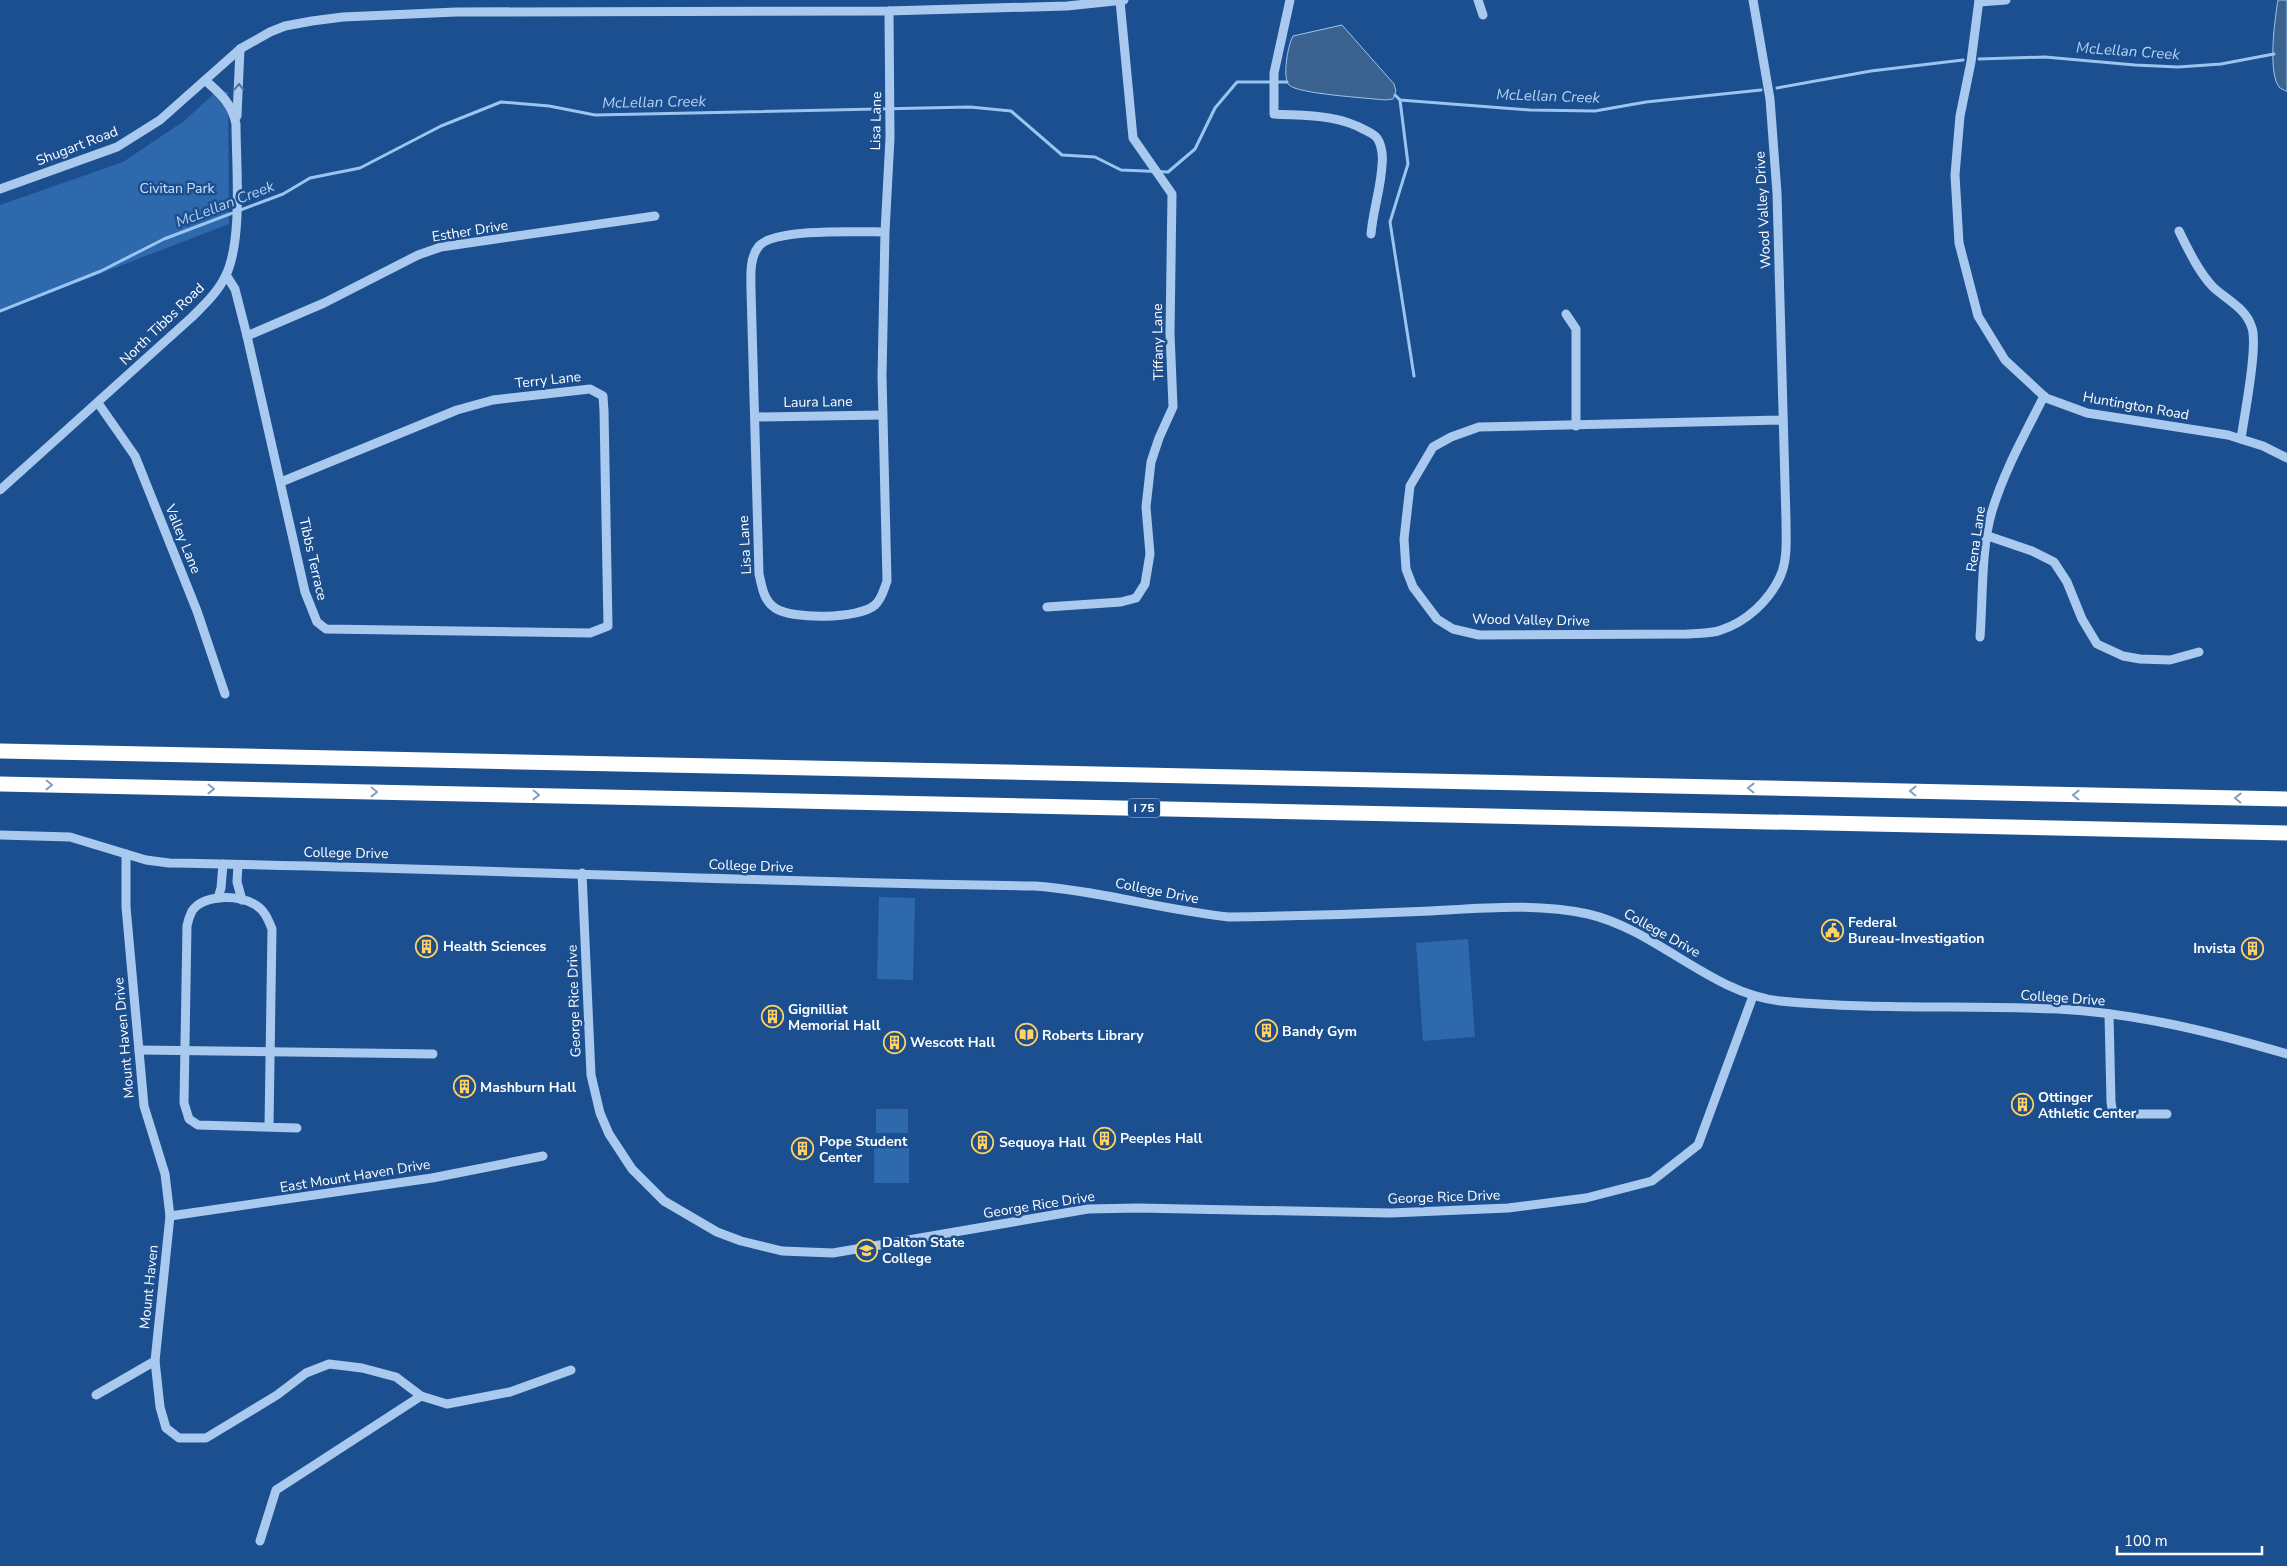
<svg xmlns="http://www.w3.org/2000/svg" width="2287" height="1566" font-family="'Nunito Sans',sans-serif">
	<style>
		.green { fill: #2e69ad }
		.water { fill: #3c6290; stroke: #9cc4f0 }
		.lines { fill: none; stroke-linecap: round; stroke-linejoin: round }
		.stream { stroke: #9cc4f0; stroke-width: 3 }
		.minor { stroke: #a9c9ee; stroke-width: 9 }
		.highway { stroke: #fff; stroke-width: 15 }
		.oneway { stroke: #4674ac }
		.oneway2 { stroke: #829ec1 }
		.labels { text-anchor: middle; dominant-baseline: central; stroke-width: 5; stroke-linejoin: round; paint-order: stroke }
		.shield { fill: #1b4f8f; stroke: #bbcadd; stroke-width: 1 }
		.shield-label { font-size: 12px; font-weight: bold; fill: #fff }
		.street-label { font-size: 14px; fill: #fff; stroke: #1b4f8f }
		.park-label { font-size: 14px; fill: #cfe3fa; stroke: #1b4f8f }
		.poi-label { font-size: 14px; font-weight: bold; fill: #fff; stroke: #1b4f8f; text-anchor: start }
		.water-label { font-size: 15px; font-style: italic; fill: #b5d3f5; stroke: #1b4f8f }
	</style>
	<rect width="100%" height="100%" fill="#1b4f8f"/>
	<g class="green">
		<polygon points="217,91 228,92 229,224 0,312 0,205 123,162 184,121"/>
		<polygon points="879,897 915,898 913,980 877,979"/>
		<polygon points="1468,939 1475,1037 1423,1041 1416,943"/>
		<rect x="876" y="1109" width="32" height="24"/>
		<rect x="874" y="1142" width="35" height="41"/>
	</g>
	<g class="water">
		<path d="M2278,0H2287V92C2286,91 2280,88 2280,88C2267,75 2275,17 2278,0Z"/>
		<path d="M1342,25L1394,84L1396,91L1393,99L1385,100C1368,98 1298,94 1289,85C1282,78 1288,44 1293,36Z"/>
	</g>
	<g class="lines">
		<g class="stream">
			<polyline points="1979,59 2045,57 2135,65 2178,67 2221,64 2274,54"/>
			<polyline points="1777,88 1871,71 1963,60"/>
			<polyline points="1395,95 1400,100 1530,110 1595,111 1646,102 1761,90"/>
			<polyline points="1400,100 1408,164 1390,222 1414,376"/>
			<polyline points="0,311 101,271 164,239 283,194 310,178 360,168 441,126 501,102 549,106 595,115 970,107 1011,111 1062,155 1095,157 1121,170 1168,172 1195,149 1215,108 1237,82 1287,82"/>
		</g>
		<g class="minor">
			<path d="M1290,0L1274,73V114C1306,116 1336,114 1365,130C1369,132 1375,135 1377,138C1382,145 1383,157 1382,165C1381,188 1373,210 1371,234"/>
			<polyline points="1478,0 1483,15"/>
			<path d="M1753,0L1770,99L1777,193L1786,520C1786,538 1788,560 1780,577C1769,601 1746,622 1721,630C1711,634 1697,633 1687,634L1479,635L1453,629L1437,619L1413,587L1406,569L1404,539L1410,486L1433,447L1451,437L1479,427L1783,420"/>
			<polyline points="1979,0 1971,62 1960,116 1955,175 1959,243 1978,316 2005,360 2046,398 2087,413 2228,435 2263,446 2287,458"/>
			<polyline points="1979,2 2006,0"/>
			<polyline points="237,116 240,49"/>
			<polyline points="0,189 117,147 160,120 240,49 270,32 285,26 312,21 343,17 456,12 888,11 1067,6 1124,0"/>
			<path d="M2179,231C2189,251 2198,271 2213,287C2227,300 2246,308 2252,328C2258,347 2244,417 2241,439"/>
			<path d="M885,232C860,232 775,228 759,246C749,258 751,276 751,291L759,574C762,586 763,600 775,608C792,620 859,619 875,605C882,599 884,589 887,581L882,376L885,232L890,138L889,11"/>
			<polyline points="226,275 235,289 247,336 305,592 317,622 326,629 590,633 608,626 604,411 603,396 590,389 493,400 457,410 281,482"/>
			<polyline points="1566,314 1576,329 1576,426"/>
			<polyline points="247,336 324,303 418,255 441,247 655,216"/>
			<polyline points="98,403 135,456 197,611 225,694"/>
			<polyline points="755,417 882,415"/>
			<path d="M0,490L192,317C205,304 218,292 226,275C243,239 236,165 236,124C232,104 221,94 206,81"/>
			<polyline points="1988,536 2032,551 2054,562 2067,582 2082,619 2097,644 2123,656 2140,659 2170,660 2199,652"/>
			<polyline points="1047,607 1121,602 1136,598 1145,584 1150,554 1146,507 1151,462 1159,438 1173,407 1170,333 1172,194 1133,138 1120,1"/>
			<path d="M1980,637C1983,599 1981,547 1992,511C2004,471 2025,434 2044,396"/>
			<path d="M0,835L70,837L146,860L169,863C458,868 746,882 1035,886C1101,891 1163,910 1229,917C1296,916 1364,914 1431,911C1483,908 1537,903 1588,914C1657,930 1710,993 1780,1001C1872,1010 1966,1005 2058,1009C2136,1013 2212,1032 2287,1054"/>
			<polyline points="126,854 126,907 144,1106 165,1174 170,1216 155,1361 160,1407 166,1428 179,1438 206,1438 277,1395 306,1373 329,1364 362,1368 396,1377 421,1396 447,1404 510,1392 571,1370"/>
			<polyline points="238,865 237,882 242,900"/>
			<polyline points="582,873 591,1075 600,1113 609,1134 632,1169 664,1201 717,1232 741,1241 782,1251 833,1253 1088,1209 1138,1208 1391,1213 1508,1208 1586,1198 1652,1181 1698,1145 1753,996"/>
			<polyline points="218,898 221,888 223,864"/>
			<polyline points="2109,1014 2111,1102 2113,1114 2167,1114"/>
			<polyline points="139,1050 433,1054"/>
			<path d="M269,1127L272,929C268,919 264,909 254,904C237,895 204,894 192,911C190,915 188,921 187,926L184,1103L189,1119L198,1125L297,1128"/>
			<polyline points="170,1216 432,1178 543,1156"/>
			<polyline points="96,1395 155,1361"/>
			<polyline points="260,1541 276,1490 421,1396"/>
		</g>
		<g class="highway">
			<polyline points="0,751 2287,799"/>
			<polyline points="0,784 2287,833"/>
		</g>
	</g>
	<defs><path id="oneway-chevron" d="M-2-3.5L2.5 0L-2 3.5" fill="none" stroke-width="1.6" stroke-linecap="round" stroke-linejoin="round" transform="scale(1.25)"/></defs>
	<use class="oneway" href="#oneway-chevron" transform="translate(239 87) rotate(-89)"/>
	<g class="oneway2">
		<use href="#oneway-chevron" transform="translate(49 785) rotate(1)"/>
		<use href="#oneway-chevron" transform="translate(1751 788) rotate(-179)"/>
		<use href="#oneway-chevron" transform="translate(211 789) rotate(1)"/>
		<use href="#oneway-chevron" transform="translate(1913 791) rotate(-179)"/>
		<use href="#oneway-chevron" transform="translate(374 792) rotate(1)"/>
		<use href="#oneway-chevron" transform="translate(536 795) rotate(1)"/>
		<use href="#oneway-chevron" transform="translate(2076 795) rotate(-179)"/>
		<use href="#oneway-chevron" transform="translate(2238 798) rotate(-179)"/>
	</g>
	<defs>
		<symbol id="civic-ring" viewBox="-11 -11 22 22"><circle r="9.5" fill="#1b4f8f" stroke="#ffd166" stroke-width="1.5"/><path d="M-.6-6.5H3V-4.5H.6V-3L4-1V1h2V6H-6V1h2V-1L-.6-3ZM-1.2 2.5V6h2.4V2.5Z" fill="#ffd166"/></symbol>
		<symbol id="building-ring" viewBox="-11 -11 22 22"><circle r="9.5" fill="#1b4f8f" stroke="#ffd166" stroke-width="1.5"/><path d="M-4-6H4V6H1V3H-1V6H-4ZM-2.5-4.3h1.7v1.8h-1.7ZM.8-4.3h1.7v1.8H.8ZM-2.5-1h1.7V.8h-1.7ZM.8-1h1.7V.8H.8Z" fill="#ffd166"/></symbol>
		<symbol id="library-ring" viewBox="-11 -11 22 22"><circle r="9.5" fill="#1b4f8f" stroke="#ffd166" stroke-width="1.5"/><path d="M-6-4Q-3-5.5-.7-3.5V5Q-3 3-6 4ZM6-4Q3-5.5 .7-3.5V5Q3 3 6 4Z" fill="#ffd166"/></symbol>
		<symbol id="university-ring" viewBox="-11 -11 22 22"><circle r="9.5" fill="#1b4f8f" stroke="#ffd166" stroke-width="1.5"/><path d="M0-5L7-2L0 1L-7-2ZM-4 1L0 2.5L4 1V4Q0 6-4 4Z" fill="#ffd166"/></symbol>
	</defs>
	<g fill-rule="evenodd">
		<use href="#civic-ring" x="1820" y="918" width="25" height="25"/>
		<use href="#building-ring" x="414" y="934" width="25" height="25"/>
		<use href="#building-ring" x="2240" y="936" width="25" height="25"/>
		<use href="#building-ring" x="760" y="1004" width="25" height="25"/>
		<use href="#building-ring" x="1254" y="1018" width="25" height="25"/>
		<use href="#library-ring" x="1014" y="1022" width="25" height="25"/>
		<use href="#building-ring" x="882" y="1030" width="25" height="25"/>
		<use href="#building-ring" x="452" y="1074" width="25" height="25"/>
		<use href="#building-ring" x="2010" y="1092" width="25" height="25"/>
		<use href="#building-ring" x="1092" y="1126" width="25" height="25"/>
		<use href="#building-ring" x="970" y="1130" width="25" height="25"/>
		<use href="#building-ring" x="790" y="1136" width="25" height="25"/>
		<use href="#university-ring" x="854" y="1238" width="25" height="25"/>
	</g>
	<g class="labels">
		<rect class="shield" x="1128" y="798.5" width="32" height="19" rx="4"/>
		<g class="shield-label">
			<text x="1144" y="808">I 75</text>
		</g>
		<g class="street-label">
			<text transform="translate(876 121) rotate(-89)">Lisa Lane</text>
			<text transform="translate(77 146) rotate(-21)">Shugart Road</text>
			<text transform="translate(1763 210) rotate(-93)">Wood Valley Drive</text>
			<text transform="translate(470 231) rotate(-9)">Esther Drive</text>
			<text transform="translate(162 324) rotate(-44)">North Tibbs Road</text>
			<text transform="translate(1158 342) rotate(-91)">Tiffany Lane</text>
			<text transform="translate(548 380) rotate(-6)">Terry Lane</text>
			<text transform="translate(818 402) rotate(-1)">Laura Lane</text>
			<text transform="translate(2136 406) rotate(10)">Huntington Road</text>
			<text transform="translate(183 539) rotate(68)">Valley Lane</text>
			<text transform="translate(1976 539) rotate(-82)">Rena Lane</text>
			<text transform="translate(745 545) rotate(-93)">Lisa Lane</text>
			<text transform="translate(313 559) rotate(77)">Tibbs Terrace</text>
			<text transform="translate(1531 620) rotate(1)">Wood Valley Drive</text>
			<text transform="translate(346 853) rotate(1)">College Drive</text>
			<text transform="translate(751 866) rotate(2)">College Drive</text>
			<text transform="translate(1157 891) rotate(11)">College Drive</text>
			<text transform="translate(1662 933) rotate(29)">College Drive</text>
			<text transform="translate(2063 998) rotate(4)">College Drive</text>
			<text transform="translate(574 1001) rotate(-92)">George Rice Drive</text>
			<text transform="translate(124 1038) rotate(-95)">Mount Haven Drive</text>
			<text transform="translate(355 1176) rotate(-9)">East Mount Haven Drive</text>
			<text transform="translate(1444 1197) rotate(-2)">George Rice Drive</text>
			<text transform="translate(1039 1205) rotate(-9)">George Rice Drive</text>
			<text transform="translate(149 1287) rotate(-84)">Mount Haven</text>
		</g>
		<g class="park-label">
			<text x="177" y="188">Civitan Park</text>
		</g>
		<g class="poi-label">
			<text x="1848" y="922">Federal<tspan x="1848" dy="16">Bureau-Investigation</tspan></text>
			<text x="443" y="946">Health Sciences</text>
			<text x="2236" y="948" text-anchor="end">Invista</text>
			<text x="788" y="1009">Gignilliat<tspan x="788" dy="16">Memorial Hall</tspan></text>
			<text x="1282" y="1031">Bandy Gym</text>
			<text x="1042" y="1035">Roberts Library</text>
			<text x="910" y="1042">Wescott Hall</text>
			<text x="480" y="1087">Mashburn Hall</text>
			<text x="2038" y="1097">Ottinger<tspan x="2038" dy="16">Athletic Center</tspan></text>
			<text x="1120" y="1138">Peeples Hall</text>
			<text x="819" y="1141">Pope Student<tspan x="819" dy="16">Center</tspan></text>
			<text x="999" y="1142">Sequoya Hall</text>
			<text x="882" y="1242">Dalton State<tspan x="882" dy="16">College</tspan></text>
		</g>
		<g class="water-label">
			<text transform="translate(2128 51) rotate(4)">McLellan Creek</text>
			<text transform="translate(1548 96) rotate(2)">McLellan Creek</text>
			<text transform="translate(654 102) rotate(-1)">McLellan Creek</text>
			<text transform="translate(225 204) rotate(-21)">McLellan Creek</text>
		</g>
	</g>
	<path d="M2117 1546v8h145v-8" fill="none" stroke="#ffffff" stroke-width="2.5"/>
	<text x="2124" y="1546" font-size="15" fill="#ffffff" stroke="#1b4f8f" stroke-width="4" paint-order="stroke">100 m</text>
</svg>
